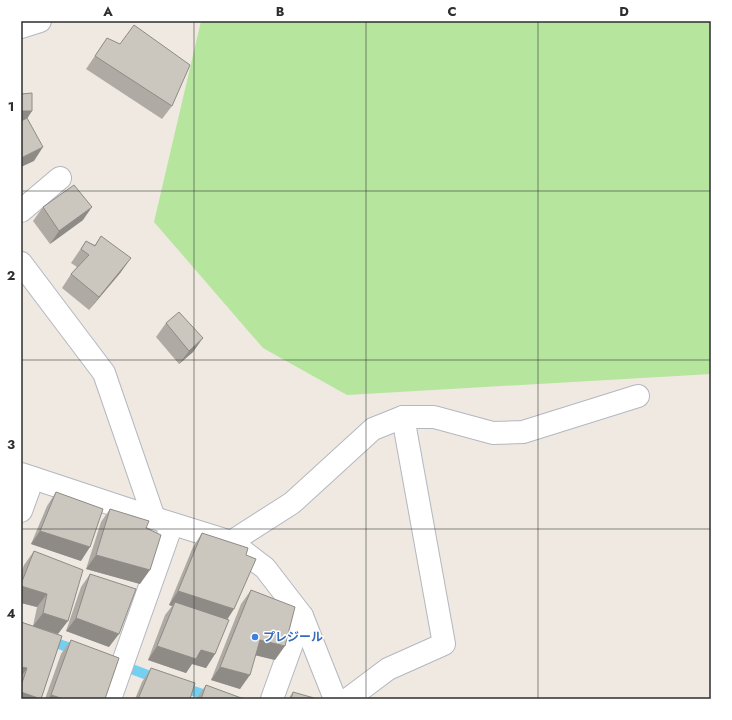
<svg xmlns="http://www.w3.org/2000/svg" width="732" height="720" font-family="Jost,'Noto Sans JP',sans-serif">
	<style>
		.green { fill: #b6e59e }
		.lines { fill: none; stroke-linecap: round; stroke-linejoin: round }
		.stream { stroke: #75cff0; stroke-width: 10 }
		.minor-casing { stroke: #b4b7c1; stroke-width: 24 }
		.tertiary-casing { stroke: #b4b7c1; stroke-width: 24 }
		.minor { stroke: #fff; stroke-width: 22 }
		.tertiary { stroke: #fff; stroke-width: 22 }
		.wall { fill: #afaba4 }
		.shaded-wall { fill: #8e8b86 }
		.building { fill: #cbc7bf; stroke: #8e8b86 }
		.grid { fill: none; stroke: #2e2e2e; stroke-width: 1; stroke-opacity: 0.55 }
		.shop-dot { fill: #3f7fe0; stroke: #fff; stroke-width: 1.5 }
		.labels { text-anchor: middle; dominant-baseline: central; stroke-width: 3; stroke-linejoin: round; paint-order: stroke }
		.shop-label { font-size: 12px; font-weight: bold; fill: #366cbe; stroke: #fff; text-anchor: start }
		.neatline { fill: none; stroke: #2e2e2e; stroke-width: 1.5 }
		.grid-label { font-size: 13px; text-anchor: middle; font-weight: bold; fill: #2e2e2e }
	</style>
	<rect width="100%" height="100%" fill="#efe9e1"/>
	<polygon class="green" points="201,21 711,21 711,374 347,395 263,348 154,222"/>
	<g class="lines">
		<g class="stream">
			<polyline points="21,631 79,651"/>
			<polyline points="121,665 158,679"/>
			<polyline points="179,686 217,699"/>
		</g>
		<defs>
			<g id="minor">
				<polyline points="21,27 40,21"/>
				<polyline points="21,211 60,178"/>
				<polyline points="21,263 104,373 154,518"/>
				<polyline points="21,474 154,518"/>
				<polyline points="21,511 33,478"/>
				<polyline points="231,542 292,503 373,429 403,417 434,417 493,433 523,432 638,396"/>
				<polyline points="110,699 172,524"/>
				<polyline points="272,699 302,616"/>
				<polyline points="348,699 388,669 444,644 403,417"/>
			</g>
			<polyline id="tertiary" points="154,518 231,542 265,568 302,616 335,699"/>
		</defs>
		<use href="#minor" class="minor-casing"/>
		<use href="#tertiary" class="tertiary-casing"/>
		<use href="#minor" class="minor"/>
		<use href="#tertiary" class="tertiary"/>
	</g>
	<g class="wall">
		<polygon points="107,38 172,106 162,119 86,69"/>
		<polygon points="43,207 83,220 50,244 33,221"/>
		<polygon points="101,236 121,272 89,310 62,288 71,274 77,267 71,263 86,241 95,245"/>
		<polygon points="166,323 193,352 179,364 156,337"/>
		<polygon points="56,492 81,561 31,544 47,506"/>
		<polygon points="110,509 146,528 140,584 86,569 101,522"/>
		<polygon points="202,533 227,620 215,654 206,668 192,664 186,673 148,660 165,615 172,606 169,605 193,547"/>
		<polygon points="34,551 58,634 43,629 62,636 41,699 21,699 21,622 33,626 37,607 21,603 21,573 24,565"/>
		<polygon points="90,574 109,647 66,631 81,587"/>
		<polygon points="251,590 275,660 256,655 240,689 211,680 241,604"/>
		<polygon points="71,640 105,699 45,699 61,654"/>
		<polygon points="151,668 190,699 135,699 142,682"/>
		<polygon points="206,685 244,699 196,699"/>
		<polygon points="293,692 314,699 288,699"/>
	</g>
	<g class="shaded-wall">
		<polygon points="21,111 32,111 23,125 21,125"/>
		<polygon points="43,147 34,161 21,167 21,158"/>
		<polygon points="92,207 83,220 50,244 59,231"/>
		<polygon points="131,258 121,272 89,310 99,297"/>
		<polygon points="203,338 193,352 179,364 189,351"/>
		<polygon points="40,531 90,547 81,561 31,544"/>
		<polygon points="96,555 150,570 140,584 86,569"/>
		<polygon points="21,586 47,594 37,607 21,603"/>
		<polygon points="178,591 234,609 225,623 175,602 172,606 169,605"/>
		<polygon points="43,613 68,621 58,634 33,626"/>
		<polygon points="76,618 119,634 109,647 66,631"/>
		<polygon points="260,640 285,646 275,660 250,654"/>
		<polygon points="157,646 201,650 215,654 206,668 192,664 186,673 148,660"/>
		<polygon points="21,667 27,668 21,677"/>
		<polygon points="220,667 250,675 240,689 211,680"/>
		<polygon points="21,692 41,699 21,699"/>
		<polygon points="51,695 64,699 48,699"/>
	</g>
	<g class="building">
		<polygon points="134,25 190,65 172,106 95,56 107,38 120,44"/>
		<polygon points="32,93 32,111 21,111 21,94"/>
		<polygon points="27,118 43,147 21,158 21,121"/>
		<polygon points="74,185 92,207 59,231 43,207"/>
		<polygon points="101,236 131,258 99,297 71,274 89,255 81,249 86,241 95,246"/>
		<polygon points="179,312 203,338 189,351 166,323"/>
		<polygon points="56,492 103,509 90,547 40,531"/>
		<polygon points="110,509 149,521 146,528 161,535 150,570 96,555"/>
		<polygon points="202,533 248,548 246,555 256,559 234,609 178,591"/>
		<polygon points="34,551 83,570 68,621 43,613 47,594 21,586 21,584"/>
		<polygon points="90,574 136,589 119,634 76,618"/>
		<polygon points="251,590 295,607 285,646 260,640 250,675 220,667"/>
		<polygon points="175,602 229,620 215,654 201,650 196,659 157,646"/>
		<polygon points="21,622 62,636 41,699 21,692 21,686 27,668 21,667"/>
		<polygon points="71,640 119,658 105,699 64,699 51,695"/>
		<polygon points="151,668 195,683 190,699 138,699"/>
		<polygon points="206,685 244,699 201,699"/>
		<polygon points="293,692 314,698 314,699 291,699"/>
	</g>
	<path class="grid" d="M194,21V699M366,21V699M538,21V699M21,191H711M21,360H711M21,529H711"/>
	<circle class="shop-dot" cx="255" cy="637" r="4"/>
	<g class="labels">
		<g class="shop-label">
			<text x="263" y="637">プレジール</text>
		</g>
	</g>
	<rect width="732" height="720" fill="none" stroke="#ffffff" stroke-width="44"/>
	<rect x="22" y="22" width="688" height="676" class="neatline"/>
	<g class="grid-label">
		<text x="108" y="16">A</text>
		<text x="280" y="16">B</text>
		<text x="452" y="16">C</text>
		<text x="624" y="16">D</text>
		<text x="11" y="111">1</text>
		<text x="11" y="280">2</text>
		<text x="11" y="449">3</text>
		<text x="11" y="618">4</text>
	</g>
</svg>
